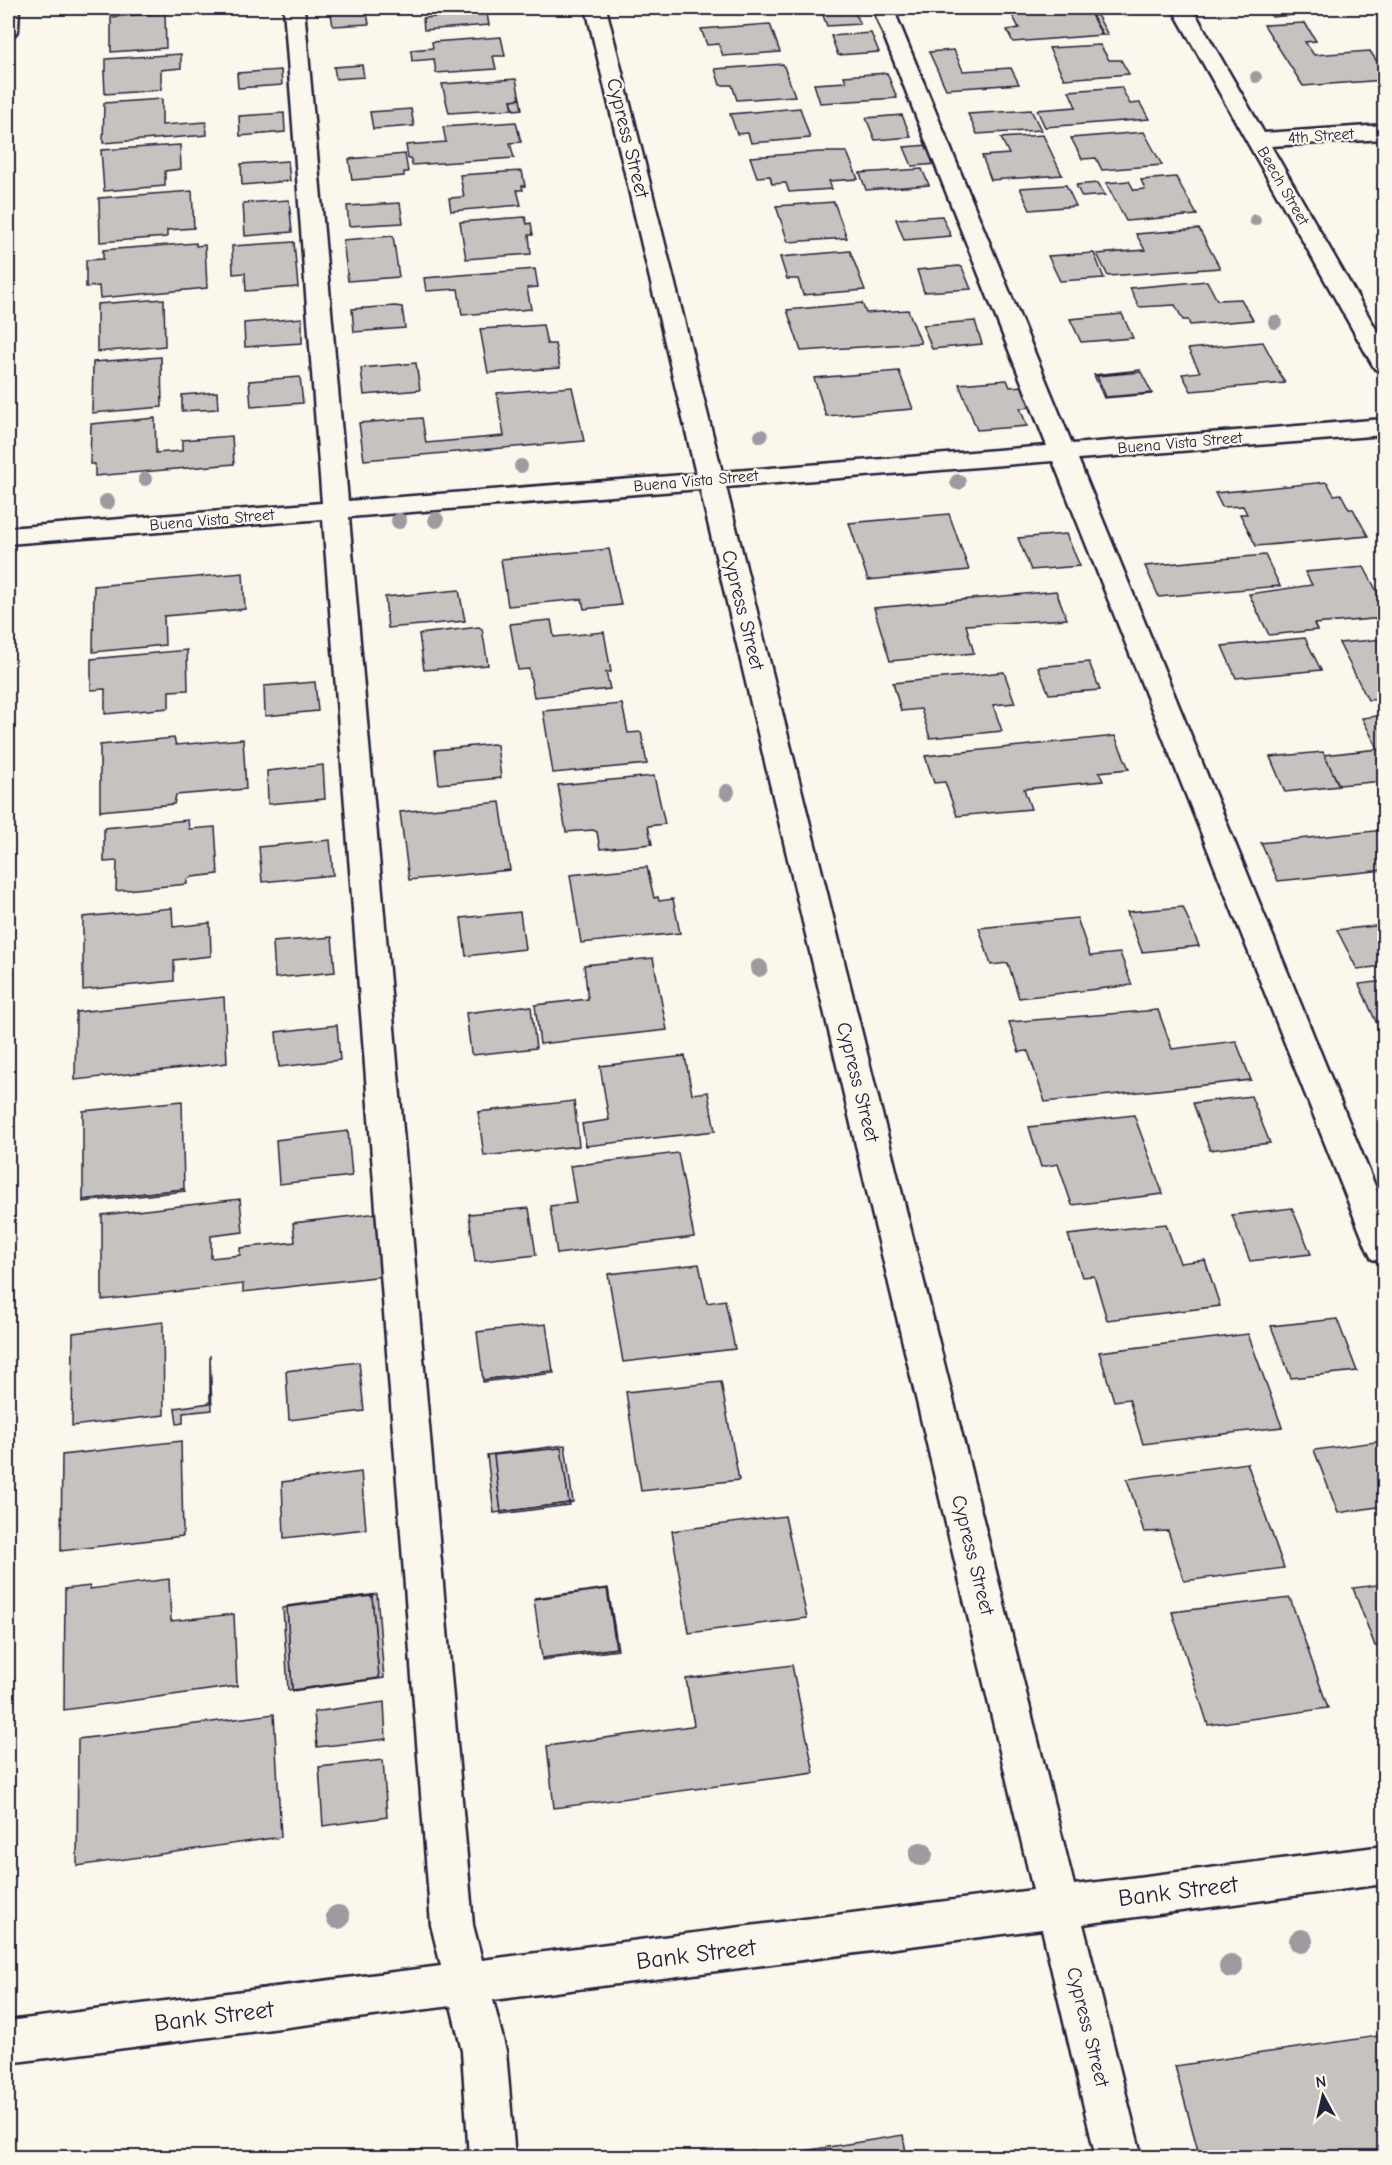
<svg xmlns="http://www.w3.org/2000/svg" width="1392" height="2165" font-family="'Comic Neue',sans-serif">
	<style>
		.building { fill: #c6c2c0; stroke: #22223b; stroke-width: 1.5 }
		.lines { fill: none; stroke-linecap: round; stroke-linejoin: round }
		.minor-casing { stroke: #22223b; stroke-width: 5 }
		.minor { fill: #fbf7ec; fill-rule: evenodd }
		.tree { fill: #9d9ba0 }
		.labels { text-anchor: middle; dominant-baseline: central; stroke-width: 4.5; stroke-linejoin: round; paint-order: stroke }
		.far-street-label { font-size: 16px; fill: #22223b; stroke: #fbf7ec }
		.street-label { font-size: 20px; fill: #22223b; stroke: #fbf7ec }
		.near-street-label { font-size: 24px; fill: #22223b; stroke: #fbf7ec }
	</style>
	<rect width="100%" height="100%" fill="#fbf7ec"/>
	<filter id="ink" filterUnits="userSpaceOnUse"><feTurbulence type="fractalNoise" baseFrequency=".0167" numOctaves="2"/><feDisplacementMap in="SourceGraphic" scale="12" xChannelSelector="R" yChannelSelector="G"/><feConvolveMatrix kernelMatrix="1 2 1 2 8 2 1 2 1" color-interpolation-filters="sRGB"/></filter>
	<g filter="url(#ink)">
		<g class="building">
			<polygon points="330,8 366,8 369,24 333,26"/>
			<polygon points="435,8 486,8 489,25 424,30 423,18 437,17"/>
			<polygon points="706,8 764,8 765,9 707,13"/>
			<polygon points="1038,8 1092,8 1096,15 1091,15 1102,35 1013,42 1007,30 1019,28 1010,11"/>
			<polygon points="1266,8 1313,8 1317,13 1272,17"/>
			<polygon points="854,10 860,24 827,26 822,13"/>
			<polygon points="165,13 166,48 111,52 111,17"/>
			<polygon points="1097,15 1108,35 1103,35 1092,16"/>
			<polygon points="1305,23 1316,41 1305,42 1314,55 1370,51 1384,72 1384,80 1303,86 1264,25"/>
			<polygon points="770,24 780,52 723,56 719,44 707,45 701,29"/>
			<polygon points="871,33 879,52 838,55 831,36"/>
			<polygon points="501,37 505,56 493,56 496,69 436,73 434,59 412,61 411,50 433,48 432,42"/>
			<polygon points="1100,45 1109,60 1121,60 1129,74 1064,79 1049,48"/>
			<polygon points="954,50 963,71 1011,68 1019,84 946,89 929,52"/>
			<polygon points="181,54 181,68 161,70 161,90 105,94 104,71 106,71 106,59"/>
			<polygon points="783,64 795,96 737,100 732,85 720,85 715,69"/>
			<polygon points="362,65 364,77 336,79 334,67"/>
			<polygon points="281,70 282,85 238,88 237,73"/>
			<polygon points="887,73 897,98 820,103 814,84 846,82 844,76"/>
			<polygon points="516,79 520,99 511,100 513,109 449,113 442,84"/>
			<polygon points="1121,87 1130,104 1140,103 1149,119 1045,127 1037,110 1076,107 1069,91"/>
			<polygon points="162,99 162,125 206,122 207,135 103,143 104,103"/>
			<polygon points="520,99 522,109 514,110 511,100"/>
			<polygon points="800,108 810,138 751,143 748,133 737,134 730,114"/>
			<polygon points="411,109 414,126 373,129 370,112"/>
			<polygon points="1031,110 1041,130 977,134 968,114"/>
			<polygon points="284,113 285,132 240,136 239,116"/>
			<polygon points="902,115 911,137 875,140 866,118"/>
			<polygon points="516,122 521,142 510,143 514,158 412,165 411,158 408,158 406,145 446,142 443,127"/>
			<polygon points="1144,132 1162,165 1102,170 1096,158 1082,159 1071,138"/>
			<polygon points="1043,135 1062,175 991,180 982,156 1009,154 1001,138"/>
			<polygon points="180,145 181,169 165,171 165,186 104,191 101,150"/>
			<polygon points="929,145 937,164 912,166 904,147"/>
			<polygon points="820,152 847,152 858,179 829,181 832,189 789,192 786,183 772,184 770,176 757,177 750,157"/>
			<polygon points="405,154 408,172 404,172 404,176 352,180 349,159"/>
			<polygon points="288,161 290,181 242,185 241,164"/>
			<polygon points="922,169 929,185 866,190 860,173"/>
			<polygon points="522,171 525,186 522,186 523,190 517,190 521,205 451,211 449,198 464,197 460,175"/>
			<polygon points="1176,177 1197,215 1126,221 1106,183 1129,181 1134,190 1145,189 1141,180"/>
			<polygon points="1098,183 1105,195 1082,197 1076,185"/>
			<polygon points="1066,185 1076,206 1030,210 1020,188"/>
			<polygon points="192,191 194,228 167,230 167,237 100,242 99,198"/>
			<polygon points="289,200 292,232 245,236 243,203"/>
			<polygon points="834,202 847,238 788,242 776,206"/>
			<polygon points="400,203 403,223 349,226 347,206"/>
			<polygon points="942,216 951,236 904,240 896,219"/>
			<polygon points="525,217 527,224 531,223 533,235 529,235 531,254 466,259 460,222"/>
			<polygon points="1199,229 1220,268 1108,276 1097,254 1145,250 1136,234"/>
			<polygon points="393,236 399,277 348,281 343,240"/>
			<polygon points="294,242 298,287 246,291 245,273 233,274 232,246"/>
			<polygon points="196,243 196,246 205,245 207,288 100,298 99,286 86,287 86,260 103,259 103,250"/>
			<polygon points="850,251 865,290 803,295 798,279 787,279 780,257"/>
			<polygon points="1094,253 1104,278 1060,281 1048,256"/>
			<polygon points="959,266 962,267 971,289 924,292 917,270"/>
			<polygon points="535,269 538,287 527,288 531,309 462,315 458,289 426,291 424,278"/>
			<polygon points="1207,281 1217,300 1241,299 1253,320 1190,325 1188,320 1183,320 1175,305 1139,307 1130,288"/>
			<polygon points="164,299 165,346 97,352 97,304"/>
			<polygon points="862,303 866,313 908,310 921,343 801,351 787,310"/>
			<polygon points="395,306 402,307 405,328 354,332 352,309"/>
			<polygon points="1122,314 1133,338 1081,342 1070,319"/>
			<polygon points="302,318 302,343 245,347 244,323"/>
			<polygon points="975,321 982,344 932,349 923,325"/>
			<polygon points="543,325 547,344 555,344 560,368 488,373 480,329"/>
			<polygon points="1263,342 1285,383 1191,391 1182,374 1200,372 1188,349"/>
			<polygon points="161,357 162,407 92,413 93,362"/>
			<polygon points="416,363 420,390 364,395 361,368"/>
			<polygon points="1141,370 1097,376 1106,397 1152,394 1104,398 1094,375"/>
			<polygon points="899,371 913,409 826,416 814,378"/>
			<polygon points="1141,372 1152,393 1106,397 1097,376"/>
			<polygon points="300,377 303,403 251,407 249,381"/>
			<polygon points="1007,380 1010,387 1024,386 1033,407 1020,408 1027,426 977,430 959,384"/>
			<polygon points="572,387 584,441 364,460 359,423 422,418 426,443 504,436 497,393"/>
			<polygon points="217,392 218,409 182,411 182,395"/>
			<polygon points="155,418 156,453 182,451 182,440 232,436 234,464 95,476 95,464 90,464 91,424"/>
			<polygon points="1327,482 1334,495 1341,494 1349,509 1353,509 1368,536 1256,546 1240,514 1247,514 1243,506 1222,507 1215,493"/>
			<polygon points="949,514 969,570 868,580 849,523"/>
			<polygon points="1066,534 1080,566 1031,570 1018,538"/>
			<polygon points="609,549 621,605 584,609 582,599 508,606 501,559"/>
			<polygon points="1265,555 1280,586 1159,597 1145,566"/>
			<polygon points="1364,567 1384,605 1384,618 1314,624 1317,630 1269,635 1249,594 1312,585 1305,572"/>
			<polygon points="243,573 245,609 164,616 165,645 93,652 94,586"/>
			<polygon points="459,590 465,621 388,628 385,597"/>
			<polygon points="1056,591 1067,619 966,625 974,653 890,661 874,608"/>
			<polygon points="551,620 554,637 604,632 611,672 606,672 610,689 534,697 529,669 518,670 510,624"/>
			<polygon points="479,627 482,629 488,665 424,670 419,634"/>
			<polygon points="1305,638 1321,670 1236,678 1222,646"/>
			<polygon points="1384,639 1384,699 1368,700 1339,643"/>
			<polygon points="187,650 188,690 169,691 169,708 105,714 105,689 91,690 91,659"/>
			<polygon points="1089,662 1100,690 1049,694 1038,667"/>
			<polygon points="1004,672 1015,703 993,705 1002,731 930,738 921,709 901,711 893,683"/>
			<polygon points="315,682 318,711 265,716 264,686"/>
			<polygon points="622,704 628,733 641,732 647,764 553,773 543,711"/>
			<polygon points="1384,715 1384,781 1339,785 1324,755 1378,749 1362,718"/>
			<polygon points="1115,736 1129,769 1099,772 1103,781 1024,789 1031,809 957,816 945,782 934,783 925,756"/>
			<polygon points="174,738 176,745 243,739 246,789 176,795 174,804 100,811 100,745"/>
			<polygon points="493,744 497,745 501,778 439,784 435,750"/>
			<polygon points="1323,752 1339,786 1285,792 1270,757"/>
			<polygon points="323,765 325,799 268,804 267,771"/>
			<polygon points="654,776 665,824 648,826 652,844 600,849 597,832 593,830 566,832 558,785"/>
			<polygon points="500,802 510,870 409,880 400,812"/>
			<polygon points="188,820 189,829 215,827 218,874 192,877 187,879 187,884 116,891 117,861 104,862 104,828"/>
			<polygon points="1384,830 1384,870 1278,881 1261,843"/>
			<polygon points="330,840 333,875 262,882 259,847"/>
			<polygon points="647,867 654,898 658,897 659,901 673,899 680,933 581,943 570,875"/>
			<polygon points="1183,907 1199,946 1142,952 1127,912"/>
			<polygon points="172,908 173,927 210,923 211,956 174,960 174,981 83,990 83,917"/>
			<polygon points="520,912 525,949 466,956 461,918"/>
			<polygon points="1077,918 1090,956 1120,953 1132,985 1019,998 1008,963 991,965 979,928"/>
			<polygon points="1384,925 1384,966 1357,969 1337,930"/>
			<polygon points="332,937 335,972 275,978 273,942"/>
			<polygon points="653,958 667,1030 540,1044 535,1005 588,999 584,965"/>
			<polygon points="1384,981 1384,1033 1381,1033 1359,984"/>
			<polygon points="224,997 227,1063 75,1080 76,1012"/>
			<polygon points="523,1006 531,1007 536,1048 473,1055 471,1053 466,1013"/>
			<polygon points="1158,1010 1172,1049 1236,1041 1251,1080 1045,1102 1028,1051 1019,1052 1009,1022"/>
			<polygon points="337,1025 340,1060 279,1067 276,1032"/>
			<polygon points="685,1056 692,1094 708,1092 715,1131 586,1146 582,1124 609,1120 600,1066"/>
			<polygon points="1251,1096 1270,1143 1210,1150 1193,1103"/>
			<polygon points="182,1101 184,1189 83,1200 83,1111"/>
			<polygon points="574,1101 579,1146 484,1156 478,1112"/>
			<polygon points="1134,1115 1163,1194 1072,1205 1058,1164 1041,1167 1029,1127"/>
			<polygon points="348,1131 352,1176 279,1184 276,1140"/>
			<polygon points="678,1153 694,1237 557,1254 550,1206 576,1203 570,1166"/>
			<polygon points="184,1189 185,1191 83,1202 83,1200"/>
			<polygon points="240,1199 243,1232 211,1236 211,1258 240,1255 240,1248 295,1242 293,1223 378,1213 384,1276 243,1292 243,1284 102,1300 102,1215"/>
			<polygon points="529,1208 536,1255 475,1262 469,1214"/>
			<polygon points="1292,1208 1311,1254 1250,1261 1232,1215"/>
			<polygon points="1166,1224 1180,1263 1205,1260 1220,1306 1107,1320 1094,1276 1082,1277 1068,1235"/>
			<polygon points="699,1264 707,1303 725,1300 735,1349 623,1362 608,1274"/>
			<polygon points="1337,1319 1357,1371 1291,1378 1271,1326"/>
			<polygon points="163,1322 164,1415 72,1426 73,1333"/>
			<polygon points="546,1324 553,1371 483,1380 477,1332"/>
			<polygon points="1248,1334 1282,1427 1143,1444 1129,1399 1114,1401 1099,1352"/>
			<polygon points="210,1355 212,1410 183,1413 183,1423 177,1424 175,1408 210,1403"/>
			<polygon points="359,1362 364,1411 289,1420 286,1371"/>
			<polygon points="553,1371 554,1373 483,1382 483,1380"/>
			<polygon points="721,1382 739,1480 641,1491 626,1392"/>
			<polygon points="181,1441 183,1536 61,1551 62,1455"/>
			<polygon points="1383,1441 1384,1506 1338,1513 1314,1450"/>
			<polygon points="565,1445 573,1502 569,1503 561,1448 494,1455 501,1512 494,1513 487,1455"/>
			<polygon points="561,1448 569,1503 501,1512 494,1455"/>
			<polygon points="1247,1463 1284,1568 1184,1581 1168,1531 1144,1532 1127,1479"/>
			<polygon points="361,1472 366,1529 284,1538 282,1482"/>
			<polygon points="569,1503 570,1505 501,1514 501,1512"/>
			<polygon points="785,1516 807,1618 689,1633 672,1531"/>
			<polygon points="169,1579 171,1621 234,1614 237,1686 64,1710 65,1589 90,1586 90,1589"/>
			<polygon points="1384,1584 1384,1648 1380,1649 1379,1646 1375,1646 1353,1588"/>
			<polygon points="608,1588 618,1650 542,1660 542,1658 616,1648 607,1589 534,1598"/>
			<polygon points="607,1589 616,1648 542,1658 534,1599"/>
			<polygon points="377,1594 384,1678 292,1691 379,1678 372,1596 287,1606"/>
			<polygon points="372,1596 379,1678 292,1690 287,1607"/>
			<polygon points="1290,1598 1328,1708 1208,1725 1172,1612"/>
			<polygon points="287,1607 292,1690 288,1690 283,1608"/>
			<polygon points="792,1665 814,1773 554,1808 547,1746 691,1726 694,1725 686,1679"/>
			<polygon points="384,1702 386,1739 317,1747 314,1712"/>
			<polygon points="274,1714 281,1837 77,1866 78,1739"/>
			<polygon points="383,1760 387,1817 323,1826 319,1767"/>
			<polygon points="1384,2035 1384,2158 1200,2158 1175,2066"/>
			<polygon points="903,2135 907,2158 785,2158 785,2154"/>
			<polygon points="753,2150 754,2158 699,2158"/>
			<polygon points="959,2150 960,2158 908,2158"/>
		</g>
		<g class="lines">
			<defs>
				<g id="minor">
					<polygon points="8,8 19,8 18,30 15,34 8,36"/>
					<path d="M284,8H304L348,501L696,474L586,8H606L722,472L1047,446L873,8H893L1072,444L1384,419V435L1078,459L1384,1208V1262L1372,1259L1367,1249L1053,461L726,487L1074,1885L1384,1846V1884L1083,1924L1142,2158H1096L1042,1929L493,2000L506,2051L515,2158H469L462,2051L451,2006L8,2063V2021L441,1966L431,1925L323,519L8,544V528L322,503ZM700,489L1033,1890L482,1960L473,1925L349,517Z"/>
					<polygon points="1172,8 1192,8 1264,133 1384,125 1384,139 1271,146 1384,343 1384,371 1375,369 1372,364"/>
				</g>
			</defs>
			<use href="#minor" class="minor-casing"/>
			<use href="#minor" class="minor"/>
		</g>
		<g class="tree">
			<circle cx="1256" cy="77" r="6"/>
			<circle cx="1255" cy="220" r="6"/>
			<circle cx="1275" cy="322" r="7"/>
			<circle cx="761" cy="436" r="7"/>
			<circle cx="521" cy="466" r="7"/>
			<circle cx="145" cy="479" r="7"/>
			<circle cx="958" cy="482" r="8"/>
			<circle cx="107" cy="502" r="8"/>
			<circle cx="436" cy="520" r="8"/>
			<circle cx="399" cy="521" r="8"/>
			<circle cx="727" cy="792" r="8"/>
			<circle cx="759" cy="968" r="9"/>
			<circle cx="921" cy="1854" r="12"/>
			<circle cx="338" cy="1917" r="12"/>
			<circle cx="1301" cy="1941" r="12"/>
			<circle cx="1231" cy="1966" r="12"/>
		</g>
	</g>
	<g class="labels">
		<g class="far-street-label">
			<text transform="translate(1321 136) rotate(-4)">4th Street</text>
			<text transform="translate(1283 186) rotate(60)">Beech Street</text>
			<text transform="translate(1180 443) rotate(-5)">Buena Vista Street</text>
			<text transform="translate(696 481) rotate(-5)">Buena Vista Street</text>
			<text transform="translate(212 520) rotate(-5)">Buena Vista Street</text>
		</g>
		<g class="street-label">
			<text transform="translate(628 138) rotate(76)">Cypress Street</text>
			<text transform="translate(743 610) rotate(76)">Cypress Street</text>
			<text transform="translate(858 1082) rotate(76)">Cypress Street</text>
			<text transform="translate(973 1555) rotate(76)">Cypress Street</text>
			<text transform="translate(1088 2027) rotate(76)">Cypress Street</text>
		</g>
		<g class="near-street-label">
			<text transform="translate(1178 1891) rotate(-7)">Bank Street</text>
			<text transform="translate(696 1954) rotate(-7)">Bank Street</text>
			<text transform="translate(214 2016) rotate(-7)">Bank Street</text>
		</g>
	</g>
	<rect width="1392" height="2165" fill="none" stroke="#fbf7ec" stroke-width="30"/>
	<rect x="15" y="15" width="1362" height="2135" fill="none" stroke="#22223b" stroke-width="2" filter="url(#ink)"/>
	<g transform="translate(1323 2096) rotate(352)" stroke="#fbf7ec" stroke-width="4.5" paint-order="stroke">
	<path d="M0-4.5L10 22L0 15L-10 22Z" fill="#22223b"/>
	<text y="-9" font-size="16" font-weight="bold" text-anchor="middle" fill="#22223b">N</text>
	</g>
</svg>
